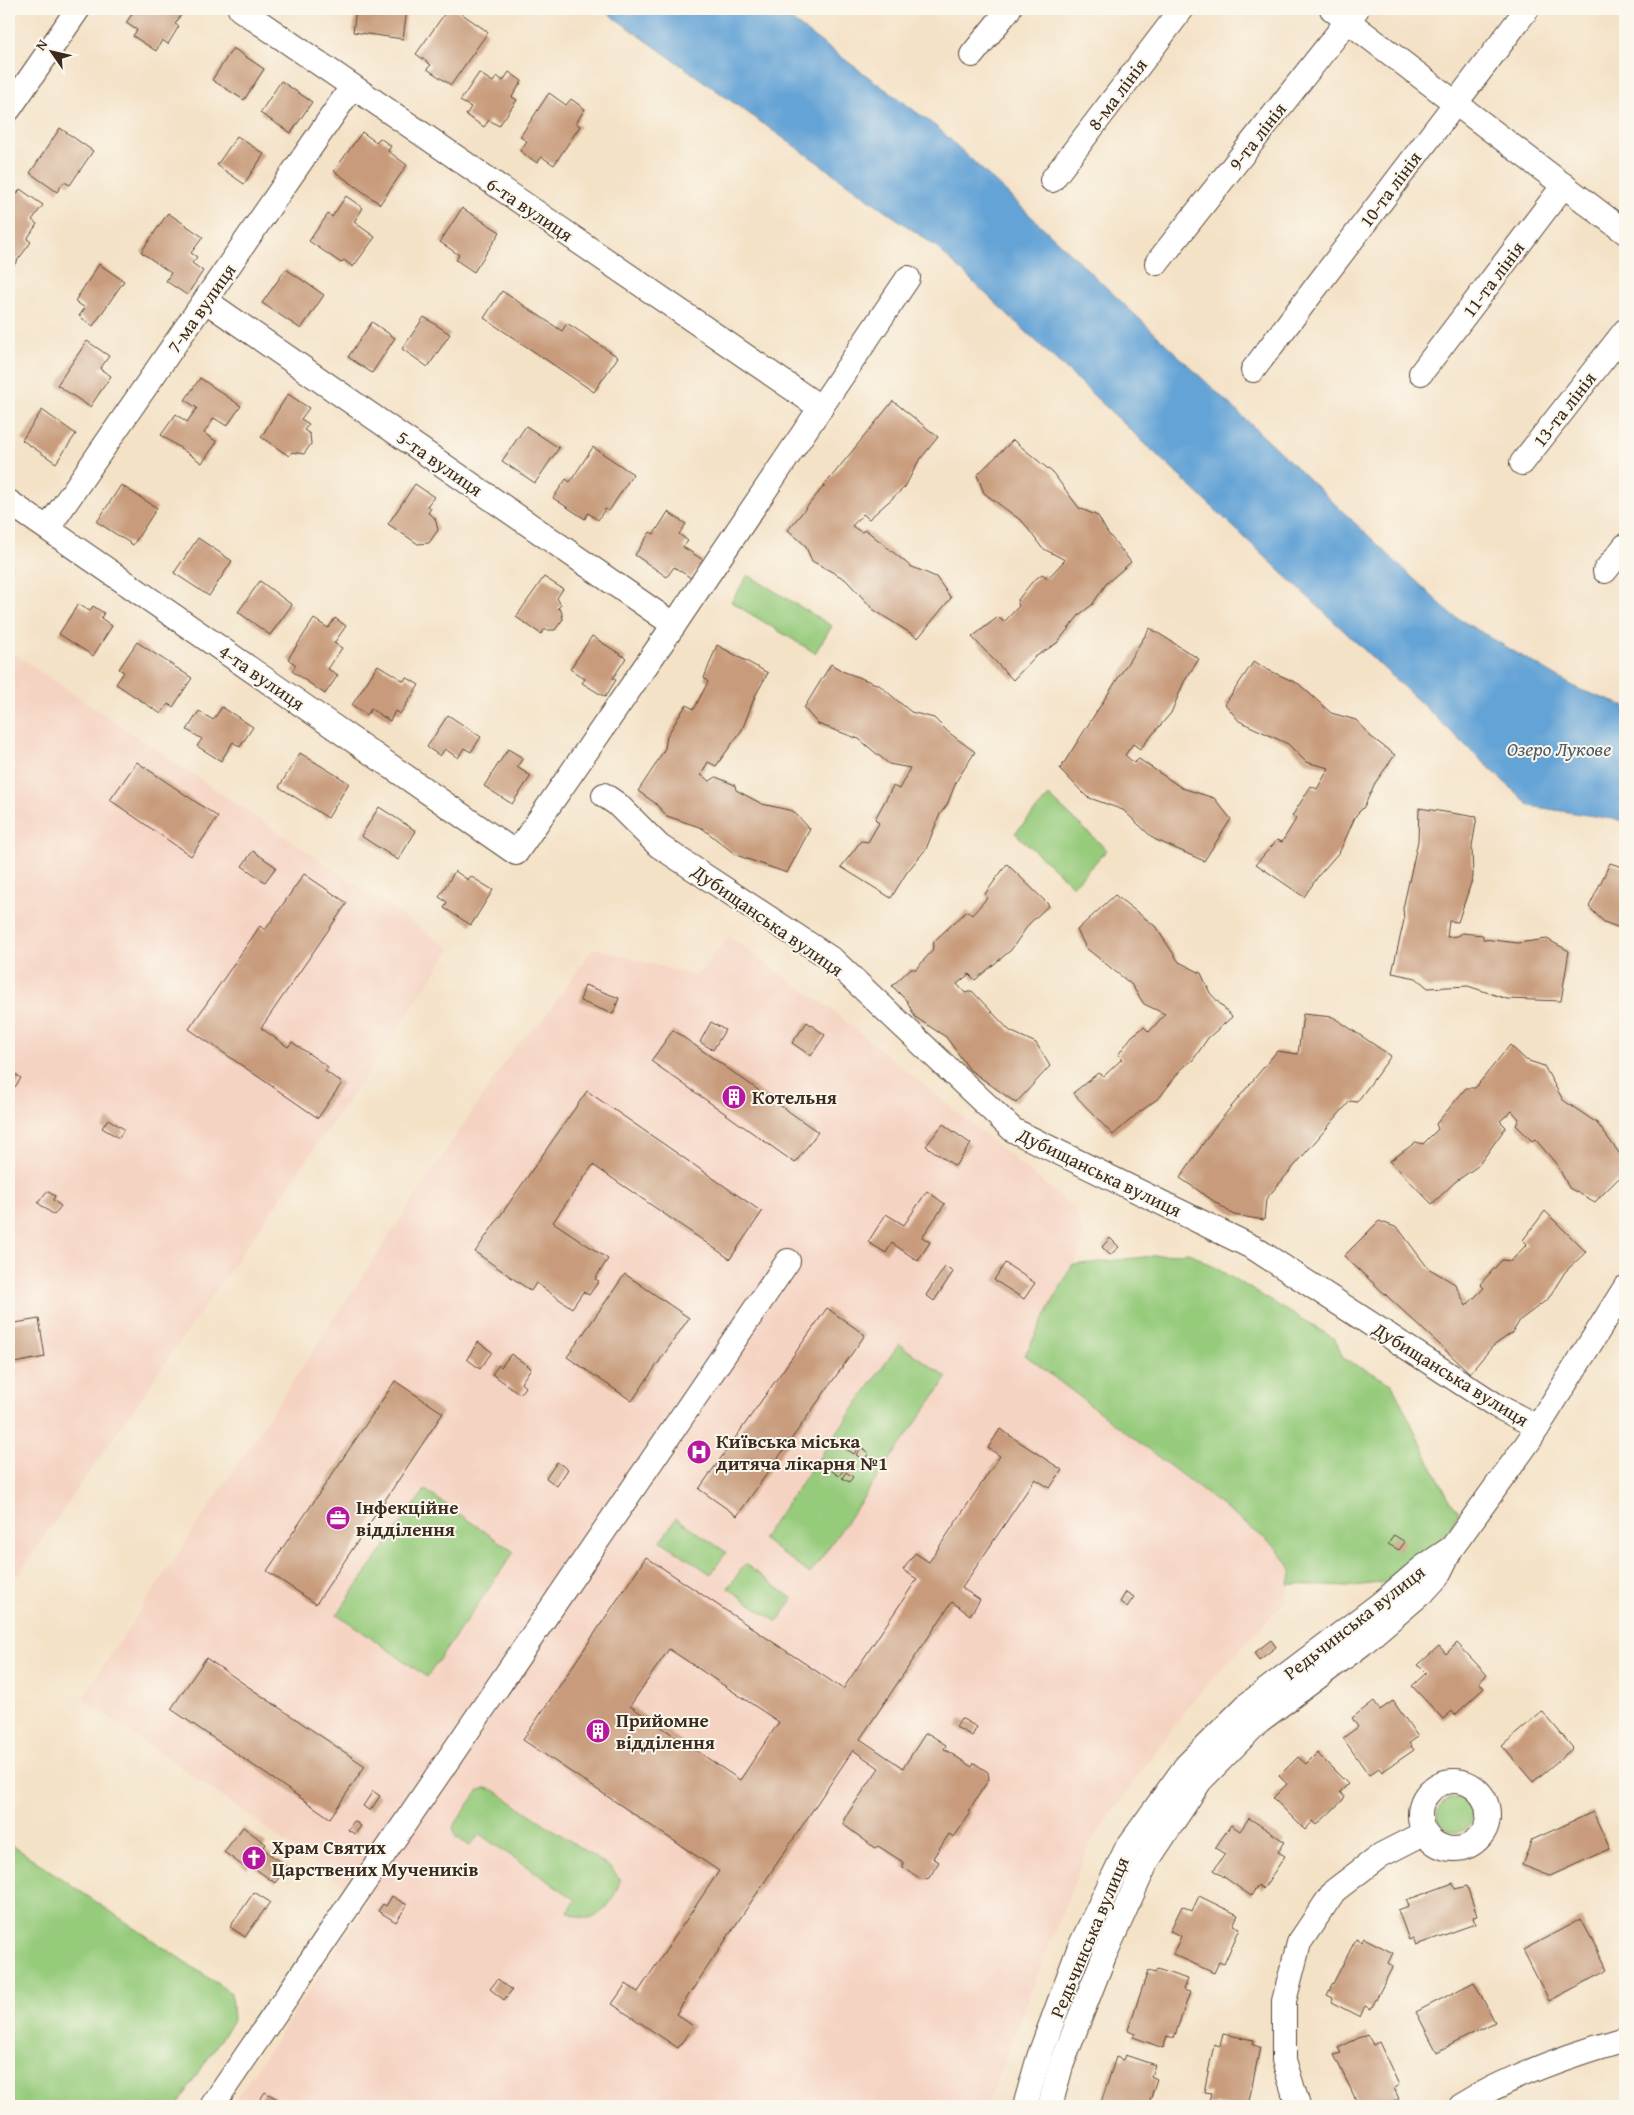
<svg xmlns="http://www.w3.org/2000/svg" width="1634" height="2115" font-family="'Gentium Book Plus',serif">
	<style>
		.built { fill: #f5d3c2 }
		.green { fill: #96cb7c; stroke: #687a4d }
		.water { fill: #64a3d6; stroke: #50667a }
		.building { fill: #c89b7b; fill-rule: evenodd }
		.lines { fill: none; stroke-linecap: round; stroke-linejoin: round }
		.minor-casing { stroke: #574637; stroke-width: 26 }
		.minor { stroke: #fff; stroke-width: 24 }
		.labels { text-anchor: middle; dominant-baseline: central; stroke-width: 4; stroke-linejoin: round; paint-order: stroke }
		.street-label { font-size: 19px; fill: #3b2a1e; stroke: #fbf7ec }
		.poi-label { font-size: 19px; font-weight: bold; fill: #3b2a1e; stroke: #fbf7ec; text-anchor: start }
		.water-label { font-size: 20px; font-style: italic; fill: #4b5a68; stroke: #fbf7ec }
	</style>
	<rect width="100%" height="100%" fill="#fbf7ec"/>
	<filter id="ink" filterUnits="userSpaceOnUse"><feTurbulence type="fractalNoise" baseFrequency=".02" numOctaves="2"/><feDisplacementMap in="SourceGraphic" scale="10" xChannelSelector="R" yChannelSelector="G"/><feConvolveMatrix kernelMatrix="1 2 1 2 8 2 1 2 1" color-interpolation-filters="sRGB"/></filter>
	<filter id="wash" filterUnits="userSpaceOnUse"><feTurbulence type="fractalNoise" baseFrequency=".0096" numOctaves="4" result="noise"/><feDisplacementMap in="SourceGraphic" scale="20" xChannelSelector="R" yChannelSelector="G"/><feGaussianBlur stdDeviation="1.12" result="paint"/><feColorMatrix in="noise" values="0 0 0 0 0 0 0 0 0 0 0 0 0 0 0 0 0 1.4 0 .05"/><feComposite in="paint" operator="in"/></filter>
	<g filter="url(#wash)">
		<rect width="100%" height="100%" fill="#f4e2c7"/>
		<g class="built">
			<polygon points="9,650 451,949 395,1033 9,1587"/>
			<polygon points="729,937 831,1009 1075,1209 1086,1241 1025,1355 1277,1548 1292,1570 1286,1600 1192,1701 1089,1845 986,2106 231,2106 368,1903 244,1812 82,1698 517,1044 542,1021 593,948 696,976"/>
		</g>
		<g class="green">
			<polygon points="748,575 832,626 815,653 731,602"/>
			<polygon points="1049,796 1107,850 1073,886 1015,833"/>
			<polygon points="1189,1252 1335,1339 1343,1358 1392,1384 1444,1491 1458,1511 1448,1535 1387,1582 1346,1587 1289,1584 1292,1570 1277,1548 1025,1355 1072,1265"/>
			<polygon points="899,1344 947,1378 810,1574 762,1539"/>
			<polygon points="425,1490 514,1552 427,1677 337,1614"/>
			<polygon points="676,1518 726,1552 711,1574 661,1541"/>
			<polygon points="745,1564 793,1599 777,1622 728,1588"/>
			<path d="M485,1788L494,1790L612,1869L620,1880C613,1905 595,1930 568,1912L576,1900L479,1834L470,1846L456,1837L453,1827L478,1791Z"/>
			<circle cx="1455" cy="1815" r="17"/>
			<polygon points="9,1843 231,1993 233,2020 177,2106 9,2106"/>
		</g>
		<polygon class="water" points="602,9 776,9 938,128 1452,615 1578,689 1625,706 1625,821 1530,806 935,246"/>
		<g id="blocks">
			<g class="building">
				<polygon points="135,9 180,9 184,11 175,24 179,26 168,44 162,40 156,51 133,36 137,30 126,23"/>
				<polygon points="356,9 407,9 403,39 353,32"/>
				<polygon points="448,9 455,9 488,32 451,85 427,69 431,65 416,54"/>
				<polygon points="233,48 264,69 244,100 212,80"/>
				<polygon points="509,72 522,81 512,97 517,100 499,126 489,120 484,127 466,115 471,107 460,101 479,73 493,82 497,76 503,81"/>
				<polygon points="281,81 312,102 291,133 260,113"/>
				<polygon points="549,93 566,105 571,99 585,109 576,123 580,126 554,165 542,157 537,163 520,151 527,141 520,137"/>
				<polygon points="60,128 93,151 70,185 64,182 57,192 30,173"/>
				<polygon points="362,132 376,142 380,138 391,146 388,151 407,165 380,204 334,171"/>
				<polygon points="237,136 264,154 244,184 217,165"/>
				<polygon points="20,189 43,205 32,220 37,224 27,239 31,242 12,268 9,266 9,200 12,202"/>
				<polygon points="346,196 363,208 354,222 375,237 353,267 344,260 341,263 309,241 328,214 332,217"/>
				<polygon points="462,208 500,232 474,272 456,260 459,255 440,242"/>
				<polygon points="168,213 203,237 191,253 197,257 192,263 203,271 187,295 166,281 171,273 141,252"/>
				<polygon points="99,264 124,281 93,326 79,316 85,308 75,301"/>
				<polygon points="286,269 324,295 301,329 262,303"/>
				<polygon points="502,291 562,331 567,323 618,357 594,392 484,318"/>
				<polygon points="424,317 450,334 428,367 402,349"/>
				<polygon points="372,322 395,338 372,373 348,357"/>
				<polygon points="87,341 109,356 100,369 111,376 90,407 57,385"/>
				<polygon points="200,378 241,406 227,426 214,418 204,433 217,442 202,463 161,435 176,414 187,422 197,408 185,400"/>
				<polygon points="288,394 309,408 301,419 309,424 304,430 310,434 311,444 304,454 292,452 289,456 261,437"/>
				<polygon points="893,401 938,437 918,462 905,487 869,519 863,514 852,526 861,532 866,530 910,566 936,577 951,598 918,638 874,610 845,579 812,561 805,545 788,530"/>
				<polygon points="42,410 76,434 56,463 22,440"/>
				<polygon points="526,426 559,448 535,483 502,461"/>
				<polygon points="1013,440 1053,473 1079,508 1098,516 1107,532 1131,562 1106,584 1092,605 1080,614 1057,643 1035,657 1013,680 972,637 998,617 1004,622 1019,606 1017,601 1032,582 1042,574 1048,578 1065,560 1042,548 1023,522 984,493 977,475"/>
				<polygon points="593,447 633,474 609,511 605,509 598,520 588,513 585,519 553,498 566,479 570,482"/>
				<polygon points="415,484 434,497 427,506 431,508 428,513 435,518 438,530 429,543 418,544 388,524"/>
				<polygon points="121,485 157,508 133,545 97,522"/>
				<polygon points="668,512 686,524 679,534 688,541 683,547 703,560 691,578 674,567 667,577 635,555 650,532 654,534"/>
				<polygon points="198,538 232,561 209,596 174,573"/>
				<polygon points="9,555 12,570 9,571"/>
				<polygon points="544,577 563,589 557,598 561,605 558,608 561,610 563,619 555,630 544,630 541,634 516,617"/>
				<polygon points="260,581 292,605 270,635 238,612"/>
				<polygon points="78,604 90,611 93,606 104,613 101,618 112,626 93,656 59,634"/>
				<polygon points="335,618 346,626 334,643 342,648 328,669 338,675 325,694 292,671 296,665 288,659 314,619 328,628"/>
				<polygon points="1150,628 1199,659 1184,682 1171,713 1140,749 1133,744 1125,755 1134,763 1139,759 1182,788 1214,798 1231,819 1204,861 1154,839 1123,810 1087,797 1060,769"/>
				<polygon points="592,636 626,658 613,678 616,680 605,697 582,683 585,679 570,669"/>
				<polygon points="137,642 192,678 173,707 168,704 161,714 116,684 124,672 119,669"/>
				<polygon points="717,645 768,673 755,696 742,730 716,766 708,762 701,775 710,781 716,777 735,785 736,790 762,804 793,811 810,829 787,873 736,855 702,828 667,816 655,803 638,791 654,767 665,748 667,736 686,705 694,709 708,682 704,678"/>
				<polygon points="1254,661 1266,669 1299,684 1331,713 1356,720 1370,736 1395,755 1375,783 1364,807 1356,815 1340,851 1319,875 1304,897 1256,864 1277,840 1282,842 1296,819 1292,816 1311,786 1317,789 1329,768 1306,762 1288,744 1239,721 1225,704"/>
				<polygon points="831,664 842,671 879,685 911,712 934,718 948,732 975,752 957,780 947,805 940,814 926,849 907,872 891,898 841,867 861,841 868,842 879,823 875,819 893,786 899,789 910,768 889,764 859,739 818,724 804,708"/>
				<polygon points="378,665 404,681 406,677 419,685 400,714 395,711 390,721 371,709 367,715 352,705"/>
				<polygon points="222,707 253,727 240,747 233,742 221,761 197,746 202,739 187,730 199,711 213,720"/>
				<polygon points="448,715 481,737 471,752 464,748 458,758 445,749 440,756 427,747"/>
				<polygon points="508,749 523,758 517,767 531,776 512,804 484,786"/>
				<polygon points="300,753 349,783 328,818 279,787"/>
				<polygon points="137,762 218,817 191,856 110,800"/>
				<polygon points="379,807 416,831 398,860 361,836"/>
				<polygon points="1419,808 1477,817 1472,846 1473,877 1458,922 1449,921 1447,937 1457,936 1462,933 1483,935 1483,939 1518,943 1547,939 1569,951 1561,1001 1507,999 1468,986 1428,988 1416,978 1392,973 1404,920 1403,908 1418,841"/>
				<polygon points="253,851 276,867 265,882 242,866"/>
				<polygon points="1610,863 1625,868 1625,930 1604,922 1589,907"/>
				<polygon points="1007,864 1049,905 1029,924 1011,950 975,980 969,974 957,984 965,993 972,991 1010,1031 1036,1043 1050,1066 1016,1103 970,1070 946,1037 915,1017 907,1001 892,986 910,969 916,969 932,951 934,941 967,911 972,915 987,898 985,894"/>
				<polygon points="455,871 468,880 470,876 493,890 471,925 444,908 447,902 439,897"/>
				<polygon points="304,874 347,903 261,1028 288,1047 292,1042 328,1067 325,1071 342,1083 318,1118 189,1029 260,926 265,930"/>
				<polygon points="1115,895 1155,926 1179,962 1201,973 1210,993 1232,1017 1208,1038 1193,1060 1182,1068 1160,1097 1137,1114 1113,1135 1073,1093 1098,1073 1104,1076 1122,1059 1118,1055 1132,1036 1144,1027 1149,1032 1165,1014 1144,1004 1131,984 1086,948 1077,930"/>
				<polygon points="585,985 619,998 613,1014 580,1001"/>
				<polygon points="1303,1014 1333,1017 1391,1056 1357,1102 1350,1101 1266,1199 1264,1220 1234,1215 1180,1178 1213,1129 1277,1051 1298,1054"/>
				<polygon points="711,1022 725,1030 713,1050 700,1042"/>
				<polygon points="807,1022 825,1035 811,1056 792,1043"/>
				<polygon points="673,1030 818,1132 795,1163 651,1061"/>
				<polygon points="1510,1045 1526,1060 1544,1066 1563,1100 1597,1123 1625,1161 1625,1172 1595,1202 1569,1188 1558,1166 1535,1139 1532,1141 1516,1125 1519,1119 1512,1111 1500,1121 1506,1127 1478,1166 1455,1182 1432,1204 1390,1161 1416,1142 1423,1144 1438,1129 1436,1124 1466,1088 1475,1088"/>
				<polygon points="13,1073 21,1078 15,1087 9,1082"/>
				<polygon points="587,1091 762,1212 730,1259 593,1165 553,1222 608,1259 595,1279 599,1281 589,1295 583,1292 572,1308 536,1283 531,1291 475,1252"/>
				<polygon points="108,1119 124,1129 119,1138 102,1128"/>
				<polygon points="943,1124 971,1144 955,1166 926,1146"/>
				<polygon points="47,1191 55,1196 53,1200 61,1206 54,1215 38,1203"/>
				<polygon points="927,1191 945,1204 922,1237 930,1242 918,1261 892,1243 886,1253 868,1242 886,1214 904,1225"/>
				<polygon points="1545,1211 1586,1252 1565,1272 1548,1299 1520,1320 1513,1332 1492,1347 1470,1373 1344,1256 1379,1221 1398,1228 1428,1268 1455,1284 1466,1306 1484,1288 1480,1284 1502,1260 1511,1261 1527,1244 1523,1240"/>
				<polygon points="1110,1238 1119,1247 1110,1255 1102,1247"/>
				<polygon points="1005,1263 1035,1283 1024,1299 994,1280"/>
				<polygon points="945,1267 953,1272 934,1301 926,1295"/>
				<polygon points="625,1274 689,1318 632,1401 567,1357"/>
				<polygon points="827,1308 865,1335 737,1516 699,1489"/>
				<polygon points="39,1319 45,1357 9,1364 9,1324"/>
				<polygon points="478,1342 492,1352 480,1369 467,1359"/>
				<polygon points="511,1354 531,1368 521,1383 525,1387 520,1394 492,1374 499,1365 501,1367"/>
				<polygon points="395,1381 443,1413 316,1604 267,1571"/>
				<path d="M1000,1429L1062,1470L1050,1488L1035,1479L962,1588L980,1600L970,1615L952,1602L860,1739L903,1768L925,1734H929L946,1745L944,1749L972,1767L974,1763L988,1772L989,1779L969,1810L970,1814L954,1837L949,1834L933,1858L939,1862L929,1878L922,1880L903,1867V1862L878,1846L875,1848L844,1825V1819L879,1768L853,1750L676,2014L693,2026L678,2048L612,2004L626,1984L638,1992L719,1871L523,1740L646,1557L843,1689L917,1579L903,1570L915,1553L929,1562L1000,1456L988,1448ZM669,1649L779,1722L740,1780L630,1706Z"/>
				<polygon points="852,1441 859,1446 854,1454 846,1449"/>
				<polygon points="861,1448 869,1453 864,1460 856,1455"/>
				<polygon points="557,1462 568,1469 557,1486 546,1478"/>
				<polygon points="836,1464 844,1469 839,1476 832,1471"/>
				<polygon points="846,1472 853,1477 849,1482 842,1478"/>
				<polygon points="1394,1535 1405,1542 1399,1550 1388,1544"/>
				<polygon points="1126,1592 1134,1597 1127,1607 1120,1602"/>
				<polygon points="1271,1640 1276,1647 1259,1660 1254,1653"/>
				<polygon points="1457,1643 1487,1675 1479,1682 1484,1688 1455,1715 1452,1711 1443,1719 1412,1686 1426,1673 1418,1665 1439,1646 1446,1654"/>
				<polygon points="206,1658 365,1766 330,1818 171,1709"/>
				<polygon points="1374,1701 1380,1710 1393,1701 1418,1737 1409,1743 1414,1750 1382,1772 1379,1768 1369,1775 1343,1738 1358,1727 1352,1718"/>
				<polygon points="1542,1711 1573,1748 1533,1782 1502,1746"/>
				<polygon points="961,1718 977,1727 972,1736 956,1727"/>
				<polygon points="1317,1753 1348,1784 1340,1792 1345,1798 1317,1825 1313,1821 1305,1830 1273,1798 1287,1784 1279,1776 1298,1757 1306,1764"/>
				<polygon points="373,1791 380,1796 370,1811 363,1806"/>
				<polygon points="1593,1812 1610,1849 1550,1876 1522,1865 1532,1840"/>
				<polygon points="1249,1818 1285,1842 1278,1852 1285,1856 1263,1889 1258,1885 1251,1896 1214,1870 1225,1854 1215,1848 1231,1825 1240,1831"/>
				<polygon points="354,1821 361,1826 355,1834 348,1830"/>
				<polygon points="243,1827 266,1844 263,1849 287,1867 275,1883 250,1865 247,1869 224,1852"/>
				<polygon points="1453,1883 1455,1889 1467,1886 1477,1916 1473,1917 1475,1924 1416,1945 1413,1938 1409,1940 1398,1910 1409,1906 1407,1900"/>
				<polygon points="254,1892 270,1902 245,1937 230,1927"/>
				<polygon points="392,1896 407,1905 396,1922 378,1911 383,1904 386,1906"/>
				<polygon points="1199,1896 1238,1915 1233,1925 1240,1928 1224,1964 1219,1962 1214,1973 1173,1954 1181,1936 1170,1931 1182,1906 1192,1911"/>
				<polygon points="1581,1919 1608,1970 1549,2001 1523,1950"/>
				<polygon points="1364,1938 1393,1953 1388,1963 1393,1966 1371,2009 1365,2006 1360,2017 1331,2002 1333,1998 1327,1995 1356,1939 1362,1942"/>
				<polygon points="1157,1969 1187,1979 1183,1990 1190,1992 1174,2038 1167,2036 1163,2048 1133,2037 1135,2033 1128,2030 1148,1971 1155,1973"/>
				<polygon points="498,1979 512,1990 504,2000 490,1989"/>
				<polygon points="1474,1982 1495,2022 1437,2052 1416,2012"/>
				<polygon points="1223,2034 1254,2040 1253,2045 1260,2047 1248,2106 1208,2105 1211,2093 1204,2092 1214,2044 1220,2046"/>
				<polygon points="1367,2034 1373,2045 1379,2042 1399,2085 1394,2088 1399,2099 1385,2106 1359,2106 1334,2055 1341,2053 1338,2048"/>
				<polygon points="1125,2055 1155,2065 1151,2076 1157,2079 1148,2106 1100,2106 1116,2057 1123,2060"/>
				<polygon points="265,2092 281,2101 278,2106 256,2106"/>
			</g>
		</g>
	</g>
	<g filter="url(#ink)">
		<use href="#blocks" fill-opacity="0" stroke="#574637" stroke-width="1"/>
		<g class="lines">
			<defs>
				<g id="minor">
					<polyline points="240,9 821,408"/>
					<polyline points="1332,9 1625,232"/>
					<polyline points="972,55 1009,9"/>
					<polyline points="9,109 78,9"/>
					<polyline points="1052,180 1182,9"/>
					<polyline points="1157,263 1357,9"/>
					<polyline points="206,301 674,625"/>
					<polyline points="1253,370 1527,9"/>
					<polyline points="1421,373 1564,185"/>
					<polyline points="1522,463 1625,331"/>
					<polyline points="9,502 516,853 674,625 908,278"/>
					<polyline points="48,528 352,87"/>
					<polyline points="1605,571 1625,546"/>
					<polyline points="604,795 617,804 659,846 833,960 1013,1130 1254,1248 1497,1406 1538,1427"/>
					<circle cx="1454" cy="1815" r="34"/>
					<polyline points="212,2106 788,1261"/>
					<polyline points="1025,2106 1039,2057 1079,1949 1127,1848 1186,1766 1248,1704 1380,1604 1422,1568 1450,1549"/>
					<polyline points="1050,2106 1061,2066 1104,1956 1147,1861 1200,1781 1259,1721 1362,1644 1425,1590 1437,1577 1451,1549 1529,1441 1625,1288"/>
					<polyline points="1298,2106 1284,2060 1284,2001 1299,1943 1334,1891 1381,1855 1424,1833"/>
					<path d="M1461,2106C1508,2077 1572,2054 1625,2039"/>
				</g>
			</defs>
			<use href="#minor" class="minor-casing"/>
			<use href="#minor" class="minor"/>
		</g>
	</g>
	<defs>
		<symbol id="building-disc" viewBox="-11 -11 22 22"><circle r="9.5" fill="#b5179e" stroke="#fbf7ec"/><path d="M-4-6H4V6H1V3H-1V6H-4ZM-2.5-4.3h1.7v1.8h-1.7ZM.8-4.3h1.7v1.8H.8ZM-2.5-1h1.7V.8h-1.7ZM.8-1h1.7V.8H.8Z" fill="#fff"/></symbol>
		<symbol id="hospital-disc" viewBox="-11 -11 22 22"><circle r="9.5" fill="#b5179e" stroke="#fbf7ec"/><path d="M-5-5h3v3.5h4V-5h3V5h-3V1.5h-4V5h-3Z" fill="#fff"/></symbol>
		<symbol id="office-disc" viewBox="-11 -11 22 22"><circle r="9.5" fill="#b5179e" stroke="#fbf7ec"/><path d="M-6-3h4V-5.5h4V-3h4V5H-6ZM-1-4.5V-3h2v-1.5ZM-6 0V1H6V0Z" fill="#fff"/></symbol>
		<symbol id="church-disc" viewBox="-11 -11 22 22"><circle r="9.5" fill="#b5179e" stroke="#fbf7ec"/><path d="M-1.2-6h2.4v3.5h3.3v2.4h-3.3V6h-2.4V-.1h-3.3v-2.4h3.3Z" fill="#fff"/></symbol>
	</defs>
	<g fill-rule="evenodd">
		<use href="#building-disc" x="720" y="1083" width="28" height="28"/>
		<use href="#hospital-disc" x="685" y="1438" width="28" height="28"/>
		<use href="#office-disc" x="324" y="1504" width="28" height="28"/>
		<use href="#building-disc" x="584" y="1717" width="28" height="28"/>
		<use href="#church-disc" x="240" y="1844" width="28" height="28"/>
	</g>
	<g class="labels">
		<g class="street-label">
			<text transform="translate(1117 94) rotate(-53)">8-ма лінія</text>
			<text transform="translate(1257 136) rotate(-52)">9-та лінія</text>
			<text transform="translate(1390 189) rotate(-53)">10-та лінія</text>
			<text transform="translate(530 209) rotate(34)">6-та вулиця</text>
			<text transform="translate(1493 279) rotate(-53)">11-та лінія</text>
			<text transform="translate(201 308) rotate(-55)">7-ма вулиця</text>
			<text transform="translate(1564 409) rotate(-52)">13-та лінія</text>
			<text transform="translate(440 463) rotate(35)">5-та вулиця</text>
			<text transform="translate(262 677) rotate(35)">4-та вулиця</text>
			<text transform="translate(768 920) rotate(35)">Дубищанська вулиця</text>
			<text transform="translate(1100 1172) rotate(26)">Дубищанська вулиця</text>
			<text transform="translate(1451 1374) rotate(32)">Дубищанська вулиця</text>
			<text transform="translate(1354 1622) rotate(-38)">Редьчинська вулиця</text>
			<text transform="translate(1089 1937) rotate(-67)">Редьчинська вулиця</text>
		</g>
		<g class="poi-label">
			<text x="752" y="1097">Котельня</text>
			<text x="716" y="1441">Київська міська<tspan x="716" dy="22">дитяча лікарня №1</tspan></text>
			<text x="356" y="1507">Інфекційне<tspan x="356" dy="22">відділення</tspan></text>
			<text x="616" y="1720">Прийомне<tspan x="616" dy="22">відділення</tspan></text>
			<text x="272" y="1847">Храм Святих<tspan x="272" dy="22">Царствених Мучеників</tspan></text>
		</g>
		<g class="water-label">
			<text x="1559" y="748">Озеро Лукове</text>
		</g>
	</g>
	<rect width="1634" height="2115" fill="none" stroke="#fbf7ec" stroke-width="30"/>
	<g transform="translate(52 52) rotate(304)" stroke="#fbf7ec" stroke-width="4" paint-order="stroke">
	<path d="M0-4L9 19L0 12L-9 19Z" fill="#3b2a1e"/>
	<text y="-8" font-size="14" font-weight="bold" text-anchor="middle" fill="#3b2a1e">N</text>
	</g>
</svg>
